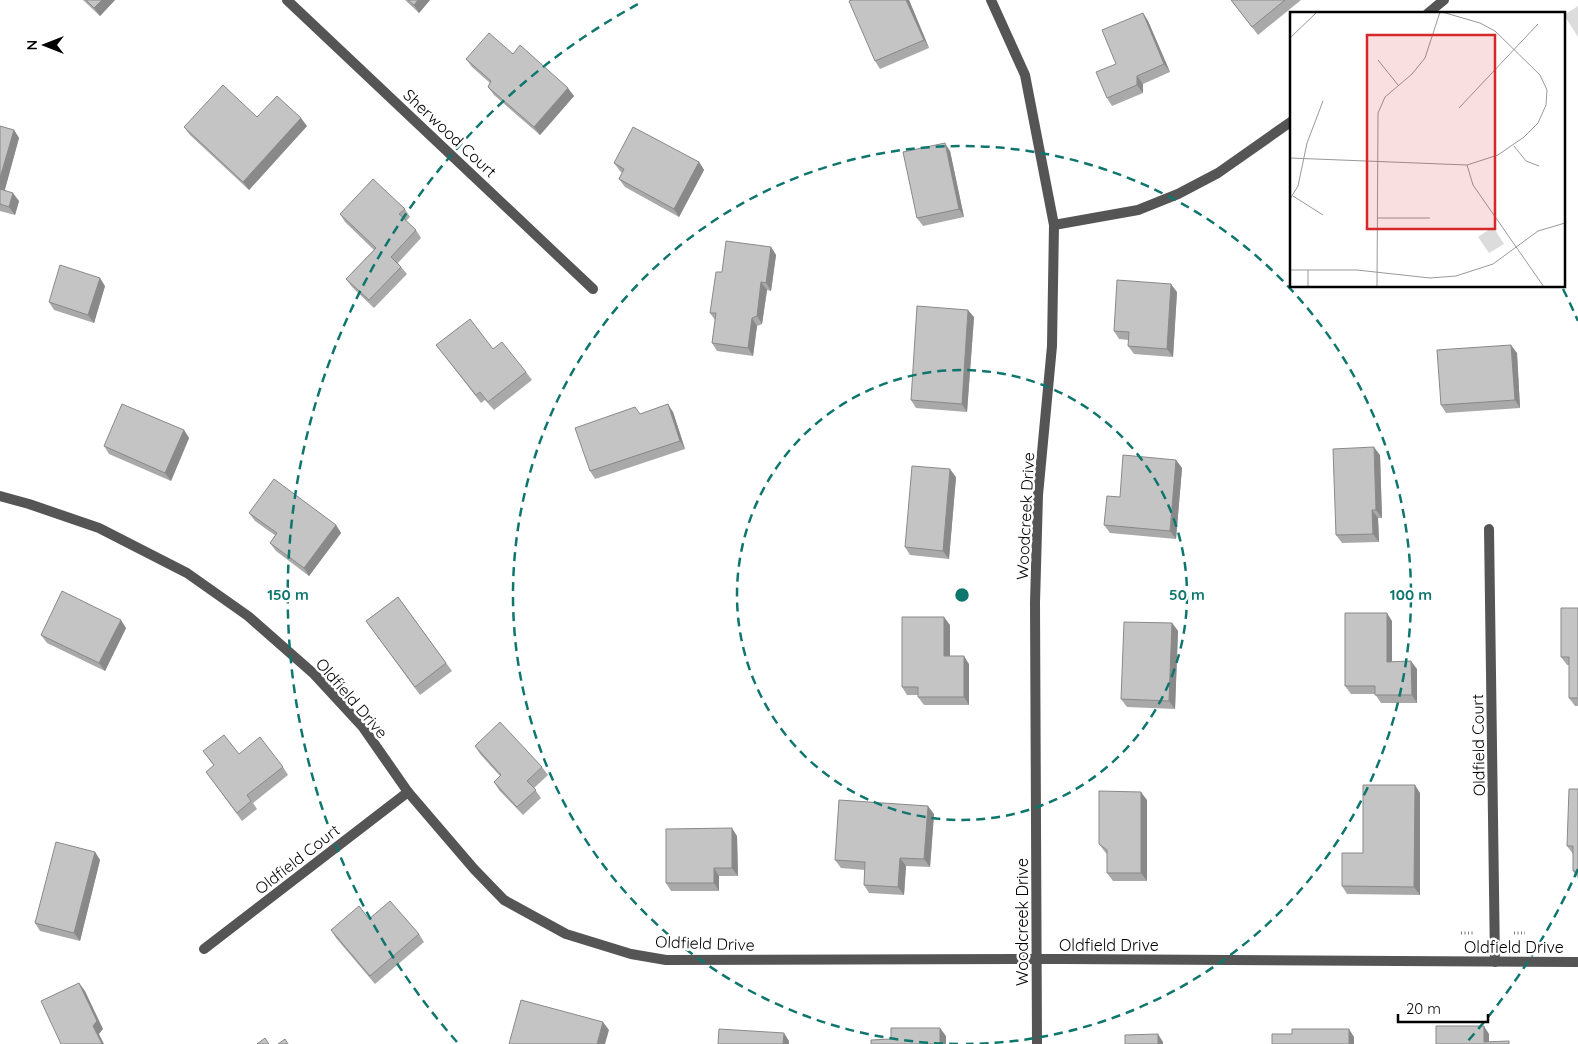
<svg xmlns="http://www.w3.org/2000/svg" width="1578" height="1044" font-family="Quicksand,sans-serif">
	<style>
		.green { fill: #dcdcdc }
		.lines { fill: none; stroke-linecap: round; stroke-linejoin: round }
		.path { stroke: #777; stroke-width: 3; stroke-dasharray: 1 2.5; stroke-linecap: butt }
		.minor { stroke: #555; stroke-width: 10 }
		.wall { fill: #a9a9a9 }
		.shaded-wall { fill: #898989 }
		.building { fill: #c4c4c4; stroke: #898989 }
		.ring { fill: none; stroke: #0f766e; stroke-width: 2.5; stroke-dasharray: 9 6 }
		.labels { text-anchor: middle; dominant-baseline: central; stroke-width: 5; stroke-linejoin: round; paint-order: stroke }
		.street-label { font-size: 16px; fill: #000; stroke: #fff }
		.inset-road { fill: none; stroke: #999; stroke-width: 1 }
		.view { fill: #d62828; fill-opacity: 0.15; stroke: #d62828; stroke-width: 2.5 }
		.inset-edge { fill: none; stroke: #000; stroke-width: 2.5 }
		.centre { fill: #0f766e; stroke: #fff; stroke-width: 2.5 }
		.ring-label { font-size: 15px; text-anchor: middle; font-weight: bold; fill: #0f766e; stroke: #fff; stroke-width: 5; stroke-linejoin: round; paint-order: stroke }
	</style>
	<rect width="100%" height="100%" fill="#fff"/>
	<polygon class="green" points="1578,6 1578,37 1564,15"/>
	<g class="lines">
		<g class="path">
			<polyline points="1461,933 1475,933"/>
			<polyline points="1514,933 1525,933"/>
		</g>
		<g class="minor">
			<polyline points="287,0 593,289"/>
			<polyline points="991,0 1025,75 1054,225 1052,346 1038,495 1035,603 1037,1044"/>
			<polyline points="1427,14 1444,0"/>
			<polyline points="1054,225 1138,210 1178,194 1218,173 1292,121"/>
			<polyline points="0,496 29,504 99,528 187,573 248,616 314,674 362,726 408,792 474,869 504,900 566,934 631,954 666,960 1064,959 1578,962"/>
			<polyline points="1489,529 1495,962"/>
			<polyline points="204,949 408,792"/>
		</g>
	</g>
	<g class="wall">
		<polygon points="83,0 115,0 100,16"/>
		<polygon points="405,0 430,0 419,13"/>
		<polygon points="852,0 909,0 929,48 880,69 875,61"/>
		<polygon points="1231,0 1301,0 1258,35"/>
		<polygon points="1143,13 1148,21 1170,72 1143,84 1143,93 1112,106 1107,98 1116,64"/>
		<polygon points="513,54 574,96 540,135 494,95 488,87 490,83 472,67 466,59"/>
		<polygon points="257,117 307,126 249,190 190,135 184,127"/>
		<polygon points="0,126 14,130 19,138 4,191 19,201 15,215 0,211"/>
		<polygon points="950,151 964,217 923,226 917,218"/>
		<polygon points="699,162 704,170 679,217 625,187 619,179 622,173 620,171 614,163"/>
		<polygon points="405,209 410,217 406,221 416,230 421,238 398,263 401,267 407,274 374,308 352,287 346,279 374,250 345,222 340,214"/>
		<polygon points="771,247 776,255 771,291 767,290 762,324 757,326 753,356 717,351 712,343 715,320 710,313 722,272"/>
		<polygon points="105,286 94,323 54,310 49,302"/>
		<polygon points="1177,292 1173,357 1134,354 1128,346 1129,340 1119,339 1114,331"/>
		<polygon points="974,317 967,412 916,408 911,400"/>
		<polygon points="436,345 493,349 526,372 532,380 494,410 485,400 481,403"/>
		<polygon points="1517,353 1520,408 1446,413 1441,405"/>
		<polygon points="673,412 685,449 595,479 590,471 640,414"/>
		<polygon points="184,430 189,438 171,481 109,454 104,446"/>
		<polygon points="1380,455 1382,518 1378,518 1379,542 1342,543 1336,535"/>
		<polygon points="1176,460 1182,468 1176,539 1110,533 1104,525 1120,497"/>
		<polygon points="956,477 949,559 910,555 905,547"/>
		<polygon points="249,513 336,525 341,533 309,576 276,551 270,543 276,536 255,521"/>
		<polygon points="398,597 452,671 420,695 366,621"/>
		<polygon points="1578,608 1578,706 1575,706 1569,698 1569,665 1567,665 1561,657"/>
		<polygon points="1392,621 1392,662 1417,669 1417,703 1381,703 1375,694 1351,694 1345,686"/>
		<polygon points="1172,623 1178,631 1175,709 1127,707 1121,699"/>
		<polygon points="950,625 950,656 969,664 969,705 924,705 918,697 918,695 907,695 902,687"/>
		<polygon points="126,628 105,671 47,643 41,635"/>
		<polygon points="475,746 542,767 548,775 534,788 541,798 523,815 499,790 494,782 500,776 480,754"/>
		<polygon points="203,751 239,754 283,767 288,775 253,803 257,809 242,821 206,772 214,766"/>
		<polygon points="1578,789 1578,878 1573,871 1573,854 1567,846"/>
		<polygon points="1420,793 1420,895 1347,894 1342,886 1363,853"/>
		<polygon points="1147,800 1147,881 1113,881 1107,873 1107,854 1105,852 1099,844"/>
		<polygon points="934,814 930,867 906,866 904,895 869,893 864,885 865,870 841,868 835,860"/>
		<polygon points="737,836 738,876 719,876 719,891 671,891 666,883"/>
		<polygon points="95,852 100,860 80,941 40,931 35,923"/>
		<polygon points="369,919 419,934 424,942 375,984 336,938 331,930"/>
	</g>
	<g class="shaded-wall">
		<polygon points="102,0 115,0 100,16 94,8"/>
		<polygon points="418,0 430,0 419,13 414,5"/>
		<polygon points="906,0 909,0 929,48 924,40"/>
		<polygon points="1143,13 1148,21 1170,72 1164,64"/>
		<polygon points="1137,76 1143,84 1143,93 1137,85"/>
		<polygon points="568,88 574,96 540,135 534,127"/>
		<polygon points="301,118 307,126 249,190 243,182"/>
		<polygon points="14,130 19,138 3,197 0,193 0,178"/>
		<polygon points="945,143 950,151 964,217 959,209"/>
		<polygon points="699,162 704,170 679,217 674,209"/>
		<polygon points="13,193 19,201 15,215 9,207"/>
		<polygon points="771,247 776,255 771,291 766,283"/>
		<polygon points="100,278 105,286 94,323 88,315"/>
		<polygon points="761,282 767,290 762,324 757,316"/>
		<polygon points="1171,284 1177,292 1173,357 1167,349"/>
		<polygon points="968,310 974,317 967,412 962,404"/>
		<polygon points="752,318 757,326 753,356 748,348"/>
		<polygon points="1511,345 1517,353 1520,408 1515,400"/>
		<polygon points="668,404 673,412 685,449 680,441"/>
		<polygon points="184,430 189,438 171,481 165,473"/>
		<polygon points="1374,447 1380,455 1382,518 1376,510"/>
		<polygon points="1176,460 1182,468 1176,539 1170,531"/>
		<polygon points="950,469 956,477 949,559 943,551"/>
		<polygon points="1372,510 1378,518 1379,542 1373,534"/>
		<polygon points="336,525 341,533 309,576 304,568"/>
		<polygon points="1387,613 1392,621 1392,670 1387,662"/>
		<polygon points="944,617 950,625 950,664 944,656"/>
		<polygon points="121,620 126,628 105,671 99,663"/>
		<polygon points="1172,623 1178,631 1175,709 1169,701"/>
		<polygon points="964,656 969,664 969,705 964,697"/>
		<polygon points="1411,661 1417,669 1417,703 1412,695"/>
		<polygon points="1415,785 1420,793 1420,895 1414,887"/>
		<polygon points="1141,792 1147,800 1147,881 1141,873"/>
		<polygon points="928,806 934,814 930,867 924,859"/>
		<polygon points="732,828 737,836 738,876 732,868"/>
		<polygon points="95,852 100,860 80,941 74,933"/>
		<polygon points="900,858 906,866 904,895 898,887"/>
		<polygon points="714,868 719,876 719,891 714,883"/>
		<polygon points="79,983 85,991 103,1029 99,1034 104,1044 102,1044 93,1026"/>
		<polygon points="603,1022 609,1030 605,1044 597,1044"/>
		<polygon points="1484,1026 1489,1034 1489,1044 1484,1042"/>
		<polygon points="940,1028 946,1036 946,1044 940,1044"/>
		<polygon points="1349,1029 1354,1037 1354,1044 1349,1044"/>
		<polygon points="784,1033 789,1041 789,1044 783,1044"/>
		<polygon points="1158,1034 1163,1042 1163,1044 1158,1044"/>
	</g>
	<g class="building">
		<polygon points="86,0 102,0 94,8"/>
		<polygon points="408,0 418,0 414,5"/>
		<polygon points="852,0 906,0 924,40 875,61 849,1"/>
		<polygon points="1231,0 1285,0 1252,27"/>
		<polygon points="1143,13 1164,64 1137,76 1137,85 1107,98 1096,72 1116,64 1102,30"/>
		<polygon points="489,33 513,54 520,45 568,88 534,127 488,87 491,81 466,59"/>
		<polygon points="223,85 257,117 277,96 301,118 243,182 184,127"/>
		<polygon points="0,126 14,130 0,178"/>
		<polygon points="633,127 699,162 674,209 619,179 624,169 614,163"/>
		<polygon points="945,143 959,209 917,218 903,152"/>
		<polygon points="373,179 405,209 399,214 416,230 391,257 401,267 369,300 346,279 376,248 340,214"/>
		<polygon points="0,189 13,193 9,207 0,204"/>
		<polygon points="726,241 771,247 766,283 761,282 757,316 752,318 748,348 712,343 716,313 710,313 716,272 722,272"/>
		<polygon points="60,265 100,278 88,315 49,302"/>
		<polygon points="1117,280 1171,284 1167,349 1128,346 1129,332 1114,331"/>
		<polygon points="917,306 968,310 962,404 911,400"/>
		<polygon points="470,319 493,349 502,342 526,372 488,402 480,392 476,395 436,345"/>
		<polygon points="1511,345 1515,400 1441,405 1437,350"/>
		<polygon points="122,404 184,430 165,473 104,446"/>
		<polygon points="668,404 680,441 590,471 575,428 635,407 640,414"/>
		<polygon points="1374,447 1376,510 1372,510 1373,534 1336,535 1333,449"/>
		<polygon points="1123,455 1176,460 1170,531 1104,525 1107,496 1120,497"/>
		<polygon points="912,466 950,469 943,551 905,547"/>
		<polygon points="274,479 336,525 304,568 270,543 277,533 249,513"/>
		<polygon points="62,591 121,620 99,663 41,635"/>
		<polygon points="398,597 446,663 415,687 366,621"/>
		<polygon points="1561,608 1578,608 1578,698 1569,698 1569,657 1561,657"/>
		<polygon points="1345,613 1387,613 1387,662 1411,661 1412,695 1375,695 1375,686 1345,686"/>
		<polygon points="902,617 944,617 944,656 964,656 964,697 918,697 918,687 902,687"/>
		<polygon points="1124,622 1172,623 1169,701 1121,699"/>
		<polygon points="500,722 542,767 527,781 536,790 517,807 494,782 501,775 475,746"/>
		<polygon points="224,735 239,754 260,737 283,767 247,795 251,801 237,813 206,772 214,765 203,751"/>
		<polygon points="1363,785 1415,785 1414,887 1342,886 1342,853 1363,853"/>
		<polygon points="1569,789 1578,789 1578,871 1573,871 1573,846 1567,846"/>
		<polygon points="1099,791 1141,792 1141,873 1107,873 1107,850 1099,844"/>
		<polygon points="839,800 928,806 924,859 900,858 898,887 864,885 865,862 835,860"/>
		<polygon points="732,828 732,868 714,868 714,883 666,883 666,829"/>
		<polygon points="56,842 95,852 74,933 35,923"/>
		<polygon points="390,901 419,934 370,976 331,930 359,906 369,919"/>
		<polygon points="79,983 97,1021 93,1026 102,1044 61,1044 41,1001"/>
		<polygon points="521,1000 603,1022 597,1044 509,1044"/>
		<polygon points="1436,1026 1484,1026 1484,1042 1509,1041 1509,1044 1436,1044"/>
		<polygon points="891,1028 940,1028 940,1044 871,1044 871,1040 891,1039"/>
		<polygon points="719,1029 784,1033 783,1044 718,1044"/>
		<polygon points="1292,1029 1349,1029 1349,1044 1272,1044 1272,1034 1292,1034"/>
		<polygon points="1158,1034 1158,1044 1125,1044 1125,1035"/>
		<polygon points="265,1038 269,1044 257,1044"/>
		<polygon points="285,1039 288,1044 278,1044"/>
	</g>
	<g class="ring">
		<circle cx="962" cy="595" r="225"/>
		<path d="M958 1044A449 449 0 1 1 966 1044"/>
		<path d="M1578 869A674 674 0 0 1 1467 1042M457 1042A674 674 0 0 1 640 3M1563 289A674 674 0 0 1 1578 321"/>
	</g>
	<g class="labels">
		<g class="street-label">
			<text transform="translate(450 133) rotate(43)">Sherwood Court</text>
			<text transform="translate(1025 516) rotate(-87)">Woodcreek Drive</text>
			<text transform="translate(352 698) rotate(49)">Oldfield Drive</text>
			<text transform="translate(1478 745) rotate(-91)">Oldfield Court</text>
			<text transform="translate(297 859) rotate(-38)">Oldfield Court</text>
			<text transform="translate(1022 922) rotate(-90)">Woodcreek Drive</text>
			<text transform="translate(705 943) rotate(2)">Oldfield Drive</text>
			<text x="1109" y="945">Oldfield Drive</text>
			<text x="1514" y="947">Oldfield Drive</text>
		</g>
	</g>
	<g transform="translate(1290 12)">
		<rect width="275" height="275" fill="#fff"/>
		<path d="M203,215L214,232L199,241L188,225Z" fill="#dcdcdc"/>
		<path class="inset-road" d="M0,26L27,0M88,48L108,73M169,96L248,12M224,134L236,149L249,154M0,146L177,153L208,143L234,125L248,111L256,93L257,78L250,63L205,19L190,11L152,0M177,153L183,173L254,275M3,184L33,203M0,187L8,174L17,131L33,89M87,206H140M0,258H67L140,266L166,264L203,252L248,219L275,211M18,275V258M87,275L88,101L95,85L122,62L135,46L150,0"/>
		<path class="view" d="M77,23H205V217H77Z"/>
		<rect width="275" height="275" class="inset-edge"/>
	</g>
	<circle cx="962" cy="595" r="8" class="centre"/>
	<g class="ring-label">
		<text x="1187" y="600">50 m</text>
		<text x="1411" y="600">100 m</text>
		<text x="288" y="600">150 m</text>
	</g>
	<g transform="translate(45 45) rotate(270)" stroke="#ffffff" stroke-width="4" paint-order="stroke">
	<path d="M0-4L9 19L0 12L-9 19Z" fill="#000000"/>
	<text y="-8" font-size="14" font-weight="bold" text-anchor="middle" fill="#000000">N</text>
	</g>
	<path d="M1398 1014v8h90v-8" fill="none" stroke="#000000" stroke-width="2.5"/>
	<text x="1406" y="1014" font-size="15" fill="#000000" stroke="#ffffff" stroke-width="4" paint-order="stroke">20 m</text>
</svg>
